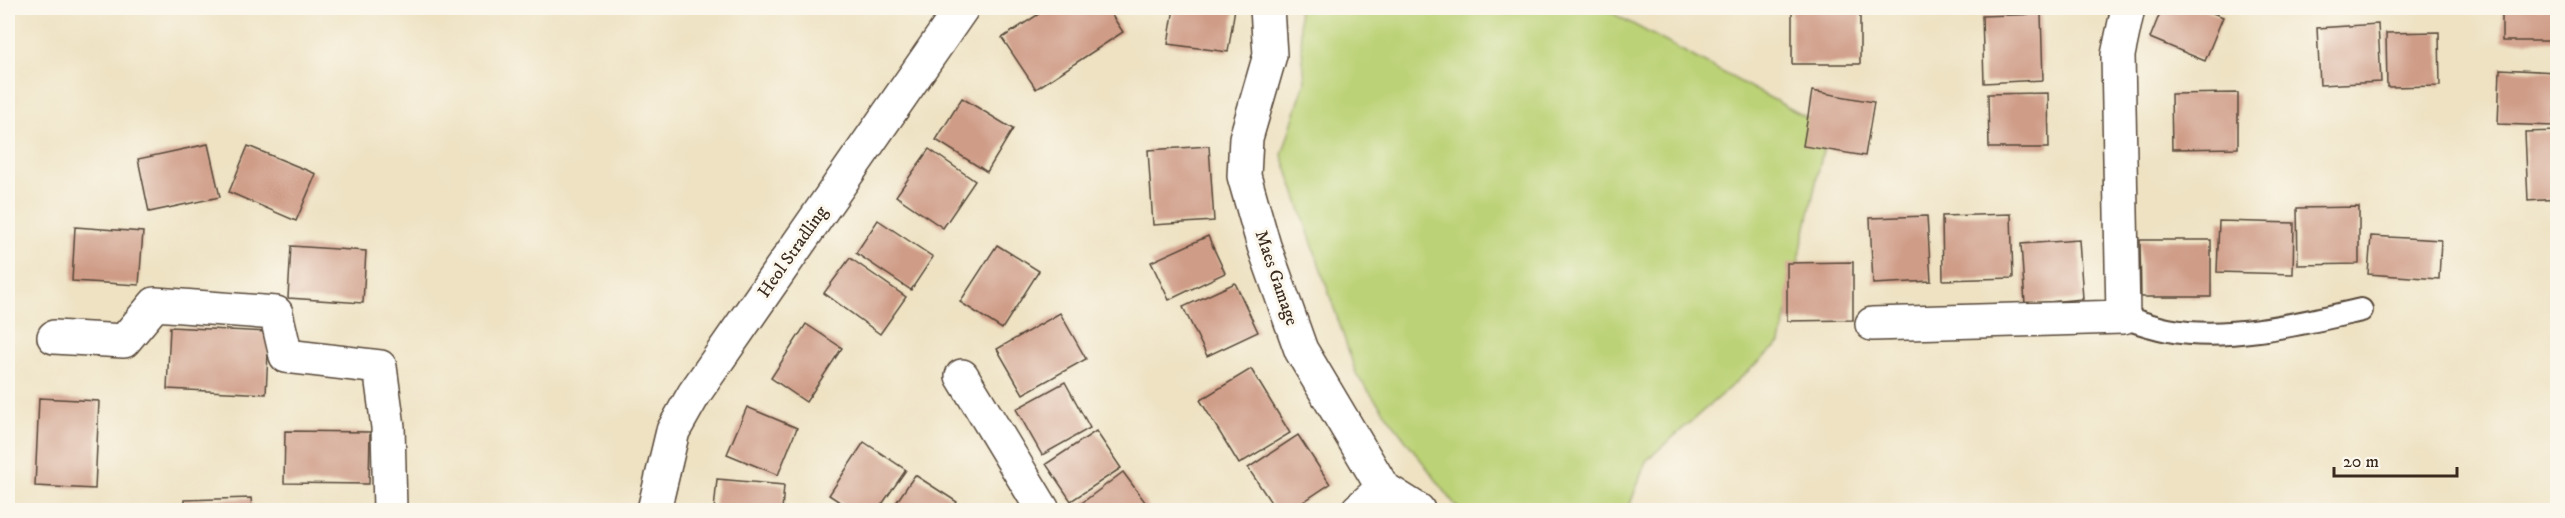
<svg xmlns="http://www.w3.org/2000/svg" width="2565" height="518" font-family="'IM FELL DW Pica',serif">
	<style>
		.green { fill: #bbd276; stroke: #7b7e4a; stroke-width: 1.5 }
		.building { fill: #cf9c87 }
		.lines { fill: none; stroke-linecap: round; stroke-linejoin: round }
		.lane-casing { stroke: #564637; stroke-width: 26 }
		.street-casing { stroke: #564637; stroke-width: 36 }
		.lane { stroke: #fff; stroke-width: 22 }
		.street { stroke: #fff; stroke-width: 33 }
		.labels { text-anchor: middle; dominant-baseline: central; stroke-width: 6; stroke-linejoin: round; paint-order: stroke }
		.street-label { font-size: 18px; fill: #3b2a1e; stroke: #fbf7ec }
	</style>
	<rect width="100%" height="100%" fill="#fbf7ec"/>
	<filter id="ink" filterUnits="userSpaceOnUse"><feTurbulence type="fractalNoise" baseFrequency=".0167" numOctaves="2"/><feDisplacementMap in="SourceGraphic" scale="12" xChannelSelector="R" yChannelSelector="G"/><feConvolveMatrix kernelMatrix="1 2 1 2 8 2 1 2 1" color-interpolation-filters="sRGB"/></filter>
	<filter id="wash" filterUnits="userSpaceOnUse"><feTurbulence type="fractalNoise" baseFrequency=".008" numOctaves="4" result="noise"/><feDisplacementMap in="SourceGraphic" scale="24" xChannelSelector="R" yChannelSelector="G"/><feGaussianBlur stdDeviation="1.35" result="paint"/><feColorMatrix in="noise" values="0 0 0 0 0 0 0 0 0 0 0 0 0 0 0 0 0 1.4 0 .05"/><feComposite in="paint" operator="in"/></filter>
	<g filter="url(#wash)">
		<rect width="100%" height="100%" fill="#eee2c3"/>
		<polygon class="green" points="1298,8 1603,8 1828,129 1780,343 1646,461 1628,510 1459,510 1357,376 1282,155 1305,81"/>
		<g id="blocks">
			<g class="building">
				<polygon points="1048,8 1107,8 1123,32 1036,89 1002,38"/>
				<polygon points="1174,8 1235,8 1228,52 1168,44"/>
				<polygon points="1860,8 1860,64 1792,64 1792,9"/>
				<polygon points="2162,8 2200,8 2223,17 2205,61 2150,38"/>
				<rect x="2502" y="8" width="56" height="33"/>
				<polygon points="2041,14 2043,80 1984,83 1982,16"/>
				<polygon points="2378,24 2381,82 2320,85 2317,28"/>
				<polygon points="2439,32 2440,86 2387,87 2386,33"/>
				<polygon points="2500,69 2556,72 2554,126 2498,124"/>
				<polygon points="1812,91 1874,102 1865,156 1803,146"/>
				<polygon points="2048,93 2049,148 1989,148 1988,94"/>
				<polygon points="2238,93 2238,148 2172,149 2171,94"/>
				<polygon points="962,98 1013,129 987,172 936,140"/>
				<polygon points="2558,131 2558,199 2528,201 2525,132"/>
				<polygon points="208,144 220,197 149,212 138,159"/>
				<polygon points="248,146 316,174 296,221 229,192"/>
				<polygon points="1209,146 1214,221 1153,225 1148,150"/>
				<polygon points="929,149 975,181 943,228 896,196"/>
				<polygon points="2359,207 2359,264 2298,265 2297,208"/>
				<polygon points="2011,214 2013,278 1943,280 1942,216"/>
				<polygon points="1927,216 1931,281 1873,284 1870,218"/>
				<polygon points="878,220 933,257 911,290 856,253"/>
				<polygon points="2219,221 2294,223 2293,274 2217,272"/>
				<polygon points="75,227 143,232 139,285 72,281"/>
				<polygon points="1208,236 1225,273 1169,300 1151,262"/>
				<polygon points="2371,236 2441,240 2439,279 2368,274"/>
				<polygon points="2079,240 2083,299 2025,304 2021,244"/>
				<polygon points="2140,240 2211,240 2211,297 2141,297"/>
				<polygon points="997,245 1039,271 1002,329 960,302"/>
				<polygon points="291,246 366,251 363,303 288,298"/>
				<polygon points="850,258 906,297 880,334 824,293"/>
				<polygon points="1853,262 1853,320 1787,321 1787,263"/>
				<polygon points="1235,283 1258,332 1207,356 1183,307"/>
				<polygon points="1060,313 1086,359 1023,394 997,349"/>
				<polygon points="806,324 842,348 806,402 771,378"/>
				<polygon points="170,327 269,332 266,394 167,389"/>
				<polygon points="1251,369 1290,433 1239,464 1200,400"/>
				<polygon points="1065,382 1090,428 1042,455 1016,409"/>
				<polygon points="39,398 99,401 95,489 35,486"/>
				<polygon points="747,407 797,428 778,475 727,454"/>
				<polygon points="285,431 370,432 369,484 284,483"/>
				<polygon points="1096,431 1121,468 1071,501 1046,464"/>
				<polygon points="1298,435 1330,484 1291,510 1276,510 1248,468"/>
				<polygon points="864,442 906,470 878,510 852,510 829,495"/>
				<polygon points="1123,472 1151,510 1077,510 1075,508"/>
				<polygon points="915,475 957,502 952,510 891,510"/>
				<polygon points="717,479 784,485 782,510 714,510"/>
				<polygon points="251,498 252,510 185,510 184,500"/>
			</g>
		</g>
	</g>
	<g filter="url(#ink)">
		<use href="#blocks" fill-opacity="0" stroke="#564637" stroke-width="1.5"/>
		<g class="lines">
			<defs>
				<path id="lane" d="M2123,317C2138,322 2152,327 2168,330C2226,342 2303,323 2361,310"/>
				<g id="street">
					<polyline points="1267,8 1270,55 1246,138 1244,176 1264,246 1301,350 1383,488 1418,510"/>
					<polyline points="1872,324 2123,317 2118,55 2128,8"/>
					<polyline points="54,337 124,341 155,304 276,313 286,356 380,367 388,427 390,510"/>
					<polyline points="962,376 1043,510"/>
					<polyline points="654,510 673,431 694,394 962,8"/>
					<polyline points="1358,510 1383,488"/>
				</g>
			</defs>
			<use href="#lane" class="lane-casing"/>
			<use href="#street" class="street-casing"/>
			<use href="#lane" class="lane"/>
			<use href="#street" class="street"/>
		</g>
	</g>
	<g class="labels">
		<g class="street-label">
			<text transform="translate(793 252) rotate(-55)">Heol Stradling</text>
			<text transform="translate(1276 278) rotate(71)">Maes Gamage</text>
		</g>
	</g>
	<rect width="2565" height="518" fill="none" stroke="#fbf7ec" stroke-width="30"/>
	<path d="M2334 467v9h123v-9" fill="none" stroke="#3b2a1e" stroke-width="3"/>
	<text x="2343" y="467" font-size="18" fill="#3b2a1e" stroke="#fbf7ec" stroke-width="4.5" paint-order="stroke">20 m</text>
</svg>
